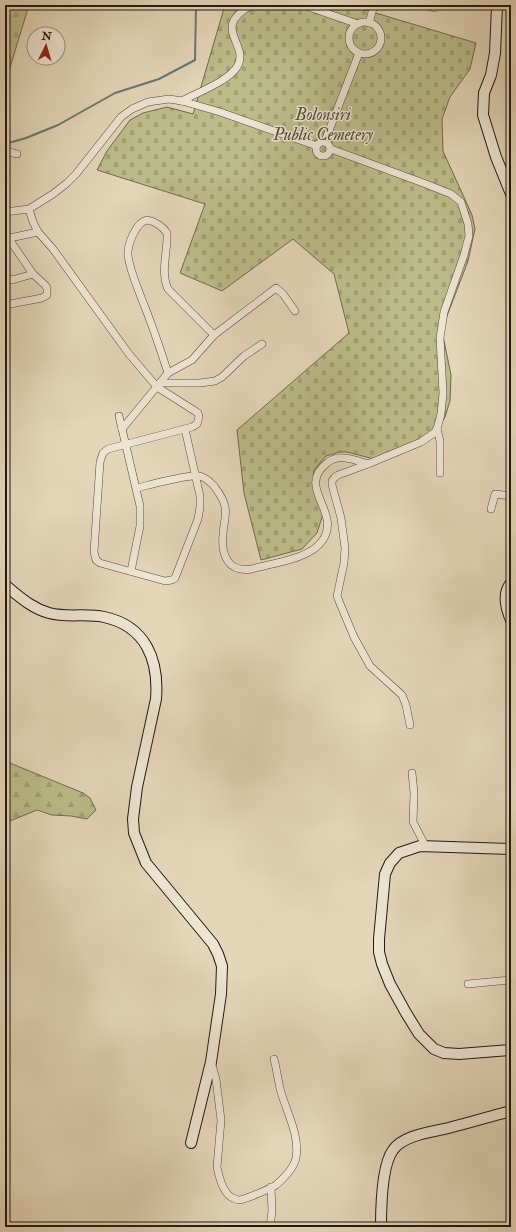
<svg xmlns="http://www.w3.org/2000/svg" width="516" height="1232" font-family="'IM FELL Double Pica',serif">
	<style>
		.forest { fill: url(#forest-firs); stroke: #706a4e }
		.cemetery { fill: url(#cemetery-stones); stroke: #706a4e }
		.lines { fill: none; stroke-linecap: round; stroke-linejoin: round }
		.stream { stroke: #687970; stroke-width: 2 }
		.street-casing { stroke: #54483b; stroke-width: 8 }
		.secondary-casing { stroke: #241811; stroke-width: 12 }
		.street { stroke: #ede4d2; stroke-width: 7 }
		.secondary { stroke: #ede4d2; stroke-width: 10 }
		.labels { text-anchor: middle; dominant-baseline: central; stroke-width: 3; stroke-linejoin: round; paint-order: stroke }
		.park-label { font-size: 17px; font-style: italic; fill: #524935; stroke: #ede4d2 }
	</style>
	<defs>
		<pattern id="forest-firs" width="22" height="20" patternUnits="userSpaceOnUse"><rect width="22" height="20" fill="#bcbc8a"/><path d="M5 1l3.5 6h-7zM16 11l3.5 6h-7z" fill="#a1a176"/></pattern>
		<pattern id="cemetery-stones" width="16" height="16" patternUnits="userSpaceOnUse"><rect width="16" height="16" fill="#bcbc8a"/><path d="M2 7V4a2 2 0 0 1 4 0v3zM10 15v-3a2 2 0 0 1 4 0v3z" fill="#a1a176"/></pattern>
	</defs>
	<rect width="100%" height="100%" fill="#e4d6b9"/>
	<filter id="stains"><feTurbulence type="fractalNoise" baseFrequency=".005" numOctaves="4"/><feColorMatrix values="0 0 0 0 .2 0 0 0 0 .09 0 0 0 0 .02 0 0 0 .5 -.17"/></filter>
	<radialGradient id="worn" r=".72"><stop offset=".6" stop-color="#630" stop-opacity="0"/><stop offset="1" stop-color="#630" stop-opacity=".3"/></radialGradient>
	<g class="forest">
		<polygon points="5,5 29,5 5,84"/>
		<polygon points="5,761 83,793 90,798 96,810 87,819 71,816 52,815 37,810 5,823"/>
	</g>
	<polygon class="cemetery" points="225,5 349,5 476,43 470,69 450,97 442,119 443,151 472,215 475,229 468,261 447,316 442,331 451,375 450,401 445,417 437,431 417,442 374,459 347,452 340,452 326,456 314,470 313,486 323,514 317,533 302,549 261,560 244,493 237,430 349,333 334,274 293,239 222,291 180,273 205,204 97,170 107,151 130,120 143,113 167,107 193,114"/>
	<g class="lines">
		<polyline class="stream" points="5,144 26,138 58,125 115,93 159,79 195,60 196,5"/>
		<defs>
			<g id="street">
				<polyline points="303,5 358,24"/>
				<polyline points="425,5 434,8"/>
				<circle cx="365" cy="38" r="16"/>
				<polyline points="369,23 374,5"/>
				<path d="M182,101C198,92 227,82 237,67C251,44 209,28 252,5"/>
				<polyline points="325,141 359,53"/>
				<circle cx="323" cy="149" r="7"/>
				<polyline points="5,151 17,154"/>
				<polyline points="29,209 33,222 38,232 53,249 129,354 157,387 195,411 198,413 199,417 197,424 192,427 108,449 103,453 100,462 94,552 96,560 100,563 165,581 172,580 175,578 198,519 200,507 200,496 185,429"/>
				<polyline points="5,212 29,209 53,194 67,183 76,174 121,117 132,109 148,102 169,99 182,101 220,112 317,146"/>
				<polyline points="5,239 38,232"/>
				<polyline points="5,277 12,280 33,274"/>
				<polyline points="5,305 42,298 47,295 47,288 45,285 33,274 9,239"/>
				<path d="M168,373C160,348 151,322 141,297C136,284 130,270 128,256C127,245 136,222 147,220C155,221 163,227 167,233C168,251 160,272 168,289L214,335"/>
				<polyline points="160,383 200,383 215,381 222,377 244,356 262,344"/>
				<polyline points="119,416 140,506 140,526 131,571"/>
				<polyline points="122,429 168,373 192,360 214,335 276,288 283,294 295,311"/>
				<polyline points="437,429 440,441 440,473"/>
				<polyline points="368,464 338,475 335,477 332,481 332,485 341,518 345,548 344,563 337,596 341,606 354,637 370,666 402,695 406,705 410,725"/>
				<path d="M137,488C149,485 189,474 199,476C206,477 210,482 214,486C219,493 224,499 225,507C227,516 223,526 223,535C221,555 228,573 252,569C272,563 310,559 322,541C343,512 295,488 327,463C339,453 355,460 368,464L421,442L434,433L437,429L441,414L443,393L440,338L444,312L464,255L469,236L468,224L461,202L451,194L426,184L331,149"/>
				<polyline points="491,509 495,494 511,496"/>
				<polyline points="412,773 414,793 413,822 426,847"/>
				<polyline points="468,984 511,980"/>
				<path d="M211,1062L216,1079L221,1120L217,1167C219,1177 223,1194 233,1198C235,1199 238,1200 239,1200C244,1200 272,1188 276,1185C284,1178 294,1168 296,1158C300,1136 287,1113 281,1092C278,1082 277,1070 274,1059"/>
				<polyline points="270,1227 272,1211 271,1187"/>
			</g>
			<g id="secondary">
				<polyline points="499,5 497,6 495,53 491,75 484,93 483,115 496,157 511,194"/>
				<path d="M511,583C502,593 506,609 511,620"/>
				<path d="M5,585C19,596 31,608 49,613C67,618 86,613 104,617C146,626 159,660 156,699L137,787L133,819L134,833L146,863L213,944L218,954L222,966L221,994L211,1062L191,1143"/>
				<polyline points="511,849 420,846 399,853 390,863 385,874 379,939 379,952 382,964 390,984 406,1013 419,1034 434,1049 444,1053 459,1054 511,1050"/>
				<path d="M381,1227C381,1207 382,1165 393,1150C404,1134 435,1132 452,1127C472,1122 491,1116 511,1111"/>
			</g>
		</defs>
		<use href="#street" class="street-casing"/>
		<use href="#secondary" class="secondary-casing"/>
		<use href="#street" class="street"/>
		<use href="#secondary" class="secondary"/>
	</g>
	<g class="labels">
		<g class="park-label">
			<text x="323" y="114">Bolonsiri<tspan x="323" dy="20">Public Cemetery</tspan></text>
		</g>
	</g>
	<rect width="516" height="1232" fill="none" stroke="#e4d6b9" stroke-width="20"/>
	<rect x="6" y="6" width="504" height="1220" fill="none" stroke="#241811" stroke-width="2"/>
	<rect x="10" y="10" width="496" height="1212" fill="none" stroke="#241811"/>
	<g transform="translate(46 46) rotate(5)"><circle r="19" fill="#ede4d2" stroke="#9d9285"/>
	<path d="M0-3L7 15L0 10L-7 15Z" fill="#8f2418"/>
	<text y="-6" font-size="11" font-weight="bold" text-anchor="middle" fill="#241811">N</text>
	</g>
	<rect width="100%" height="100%" filter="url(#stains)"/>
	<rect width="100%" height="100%" fill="url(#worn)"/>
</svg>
